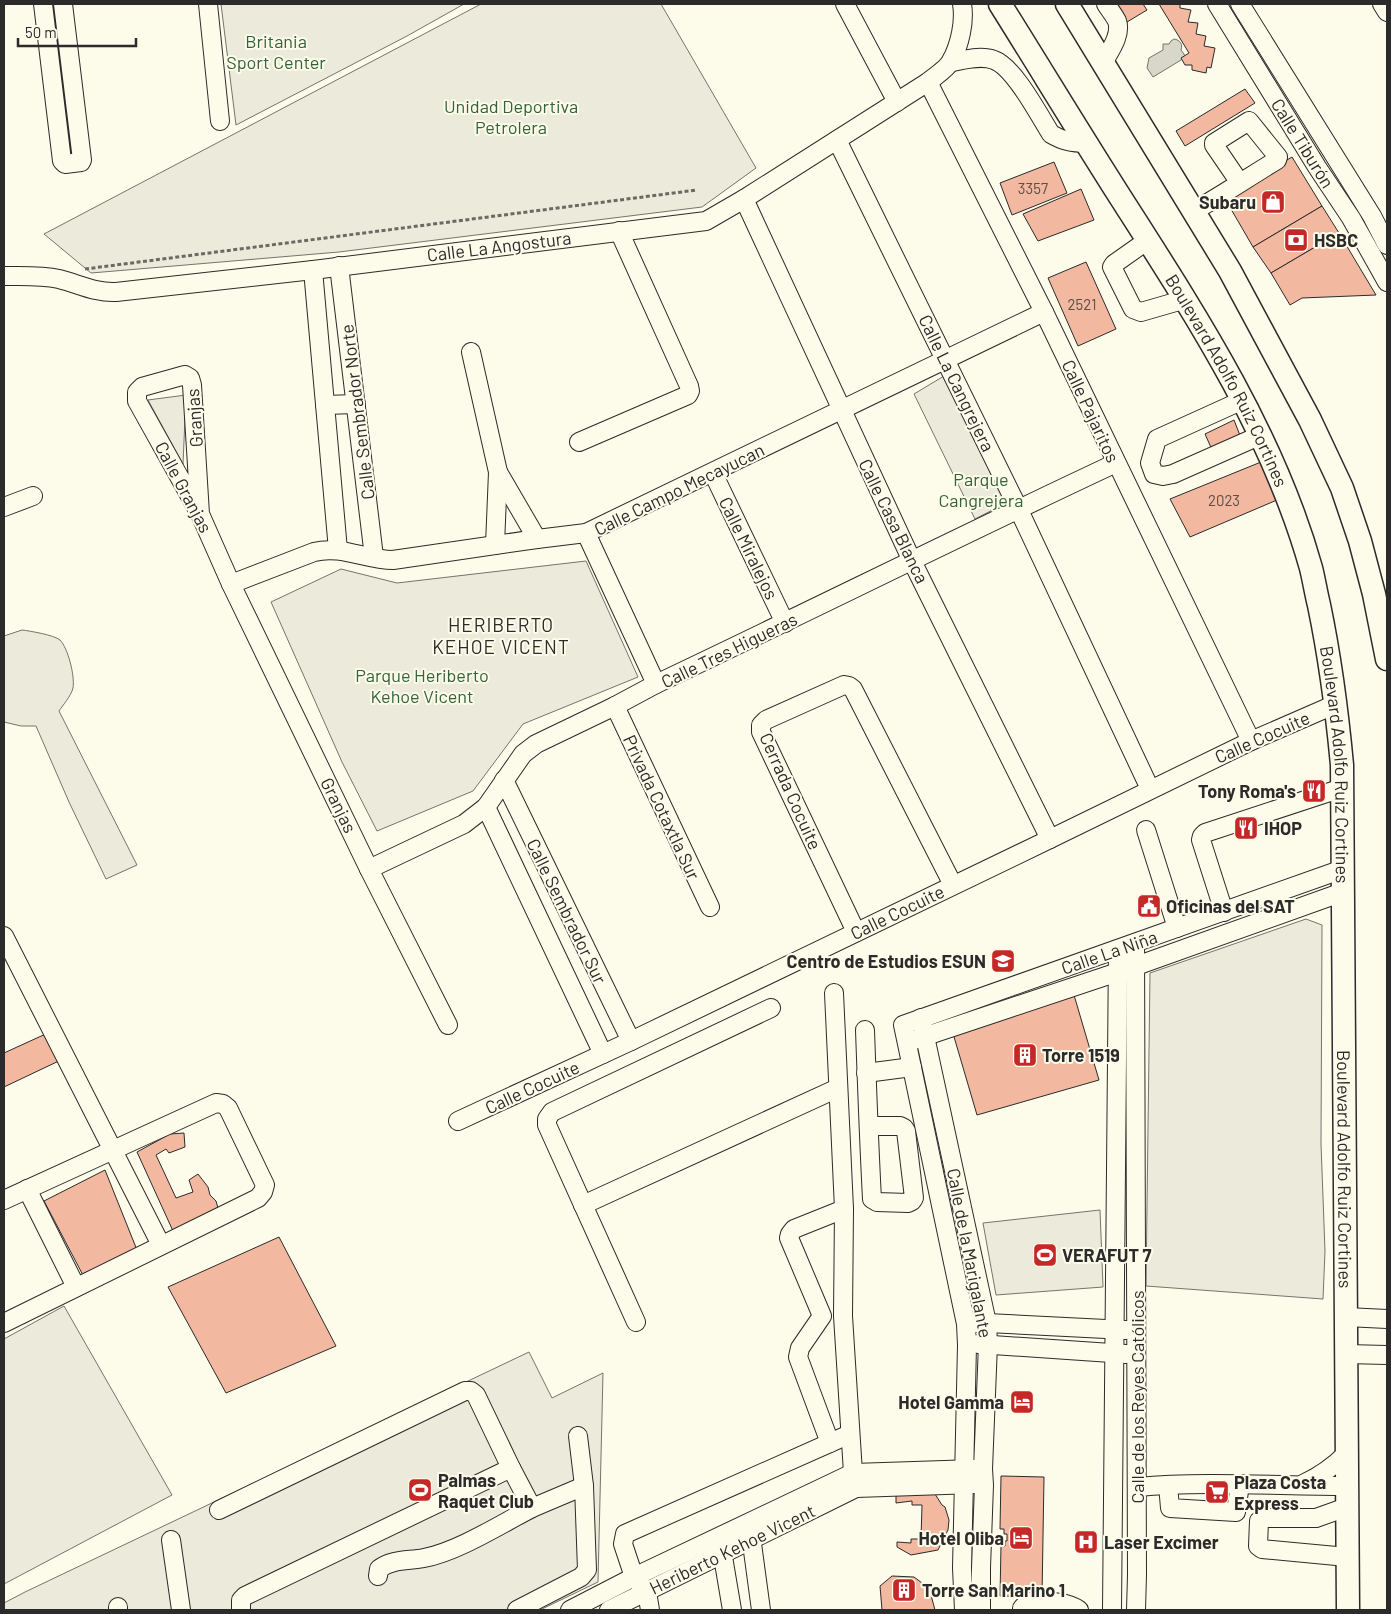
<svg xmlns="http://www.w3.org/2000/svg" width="1391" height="1614" font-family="Barlow,sans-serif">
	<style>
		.green { fill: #ecebdb; stroke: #74746e }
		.water { fill: #d8d7c9; stroke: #74746e }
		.building { fill: #f2b8a0; stroke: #2b2b2b }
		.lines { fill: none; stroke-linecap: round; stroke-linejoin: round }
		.minor-casing { stroke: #2b2b2b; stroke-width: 20 }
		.major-casing { stroke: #2b2b2b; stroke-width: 25 }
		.path { stroke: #6a6964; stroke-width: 3; stroke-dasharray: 4 2.5; stroke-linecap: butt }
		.minor { stroke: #fdfbea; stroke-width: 18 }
		.major { stroke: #fdfbea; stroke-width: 22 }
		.labels { text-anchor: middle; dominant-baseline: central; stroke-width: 4; stroke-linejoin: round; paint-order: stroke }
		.number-label { font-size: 15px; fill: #5d4e48 }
		.park-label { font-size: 18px; fill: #34623c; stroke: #fdfbea }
		.street-label { font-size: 18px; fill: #2b2b2b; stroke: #fdfbea }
		.poi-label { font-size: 18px; font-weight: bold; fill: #2b2b2b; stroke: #fdfbea; text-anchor: start }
		.neighbourhood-label { font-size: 19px; letter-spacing: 1px; fill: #2b2b2b; stroke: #fdfbea }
	</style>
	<rect width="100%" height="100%" fill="#fdfbea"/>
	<g class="green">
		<polygon points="221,4 464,4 407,36 236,125"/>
		<polygon points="481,4 661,4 756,168 702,207 339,252 91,273 44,234"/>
		<polygon points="944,376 1008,502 975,519 914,394"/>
		<polygon points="186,395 183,464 148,400"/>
		<polygon points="586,561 638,677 523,724 473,791 377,831 342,762 271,602 341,569 397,583"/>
		<path d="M22,630C30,631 54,635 60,640C68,648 75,676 73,688C71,696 63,705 59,711L137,865L106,879L69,802L36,726H21L4,722V636Z"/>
		<polygon points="1306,919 1322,925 1321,1144 1325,1251 1323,1299 1146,1286 1150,973"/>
		<polygon points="1100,1210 1103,1287 996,1295 983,1223"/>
		<polygon points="64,1306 172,1495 4,1584 4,1339"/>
		<polygon points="529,1352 552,1398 603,1373 598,1582 540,1610 4,1610 4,1603 25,1592"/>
	</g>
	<path class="water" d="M1174,39C1180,40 1183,44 1181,50L1186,57L1153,77L1147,68L1149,58L1163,50V44H1169L1171,41Z"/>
	<g class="building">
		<polygon points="1115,4 1143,4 1147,10 1127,22"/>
		<polygon points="1159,4 1180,4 1180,8 1191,10 1188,22 1198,23 1196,34 1206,36 1204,46 1215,48 1211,68 1207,67 1206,73 1192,70 1192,65 1185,65 1181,58 1189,53"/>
		<polygon points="1245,89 1255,103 1185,146 1176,131"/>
		<polygon points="1292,157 1322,206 1253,247 1224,197"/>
		<polygon points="1054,162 1067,193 1012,215 1000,183"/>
		<polygon points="1081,189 1094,220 1038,241 1023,214"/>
		<polygon points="1322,206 1339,233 1271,273 1253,247"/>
		<polygon points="1339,233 1376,295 1302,298 1290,305 1271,273"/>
		<polygon points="1086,262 1116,329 1078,346 1048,278"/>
		<polygon points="1234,420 1241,438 1213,452 1205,434"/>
		<polygon points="1261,462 1277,500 1190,537 1170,499"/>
		<polygon points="1074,995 1099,1080 977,1115 952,1030"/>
		<polygon points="50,1032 63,1059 4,1087 4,1053"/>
		<polygon points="184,1133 185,1147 169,1153 166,1149 156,1155 176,1198 193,1192 189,1180 198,1174 208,1187 210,1195 216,1201 218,1208 173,1231 137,1152 170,1134"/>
		<polygon points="105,1170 137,1250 85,1279 44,1201"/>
		<polygon points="279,1237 336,1346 226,1393 168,1287"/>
		<polygon points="1001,1476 1044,1477 1042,1597 1000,1596 1001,1546 1005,1546 1005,1541 1007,1541 1007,1534 1004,1534 1004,1529 1000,1529"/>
		<polygon points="908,1487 928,1489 935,1494 942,1505 945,1507 949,1520 948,1530 938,1550 911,1555 897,1547 897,1542 911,1543 911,1539 921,1539 922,1505 912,1505 912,1501 896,1503 896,1496"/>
		<polygon points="892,1576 914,1577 922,1583 931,1595 935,1610 882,1610 880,1586"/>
	</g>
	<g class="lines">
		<defs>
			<g id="minor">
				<polyline points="43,4 62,161 65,164 81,162 82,160 63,4"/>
				<polyline points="208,4 220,121"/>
				<polyline points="845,4 897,102"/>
				<polyline points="1217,4 1317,167 1351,218 1387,282"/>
				<polyline points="1240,4 1372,216 1387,245"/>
				<polyline points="1382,4 1387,12"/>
				<path d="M951,62C964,60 981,55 994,60C1014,67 1039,115 1051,134C1063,141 1072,143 1086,143"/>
				<path d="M1103,63C1109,52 1122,35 1117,21C1114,15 1109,9 1106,4"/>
				<polyline points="928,82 1044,312 1251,741"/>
				<polyline points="837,140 1018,508 1150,789"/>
				<polyline points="744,199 912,561 1050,839"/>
				<path d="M1194,211C1222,195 1249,177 1277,160L1278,157L1249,121L1214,143V145L1240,183"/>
				<polyline points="1148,240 1114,264 1112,267 1133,309 1141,312 1186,299"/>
				<polyline points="339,266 374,557"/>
				<polyline points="313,270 338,550"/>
				<path d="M4,276C22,276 41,275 59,279C79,284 95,293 116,292L313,270L706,221L744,199L928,82C935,76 947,69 951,61C960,45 965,21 962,4"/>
				<polyline points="471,352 498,472 495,545"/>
				<polyline points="1243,400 1157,439 1150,463 1154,474 1163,476 1173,474 1261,435"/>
				<polyline points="325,405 356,404"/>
				<polyline points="579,442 688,395 690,391 689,386 619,231"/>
				<polyline points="498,472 537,539"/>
				<polyline points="713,473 785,623"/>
				<polyline points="4,507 33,496"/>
				<polyline points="200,514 192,385 190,378 185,375 142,387 137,392 137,401 200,514 231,584 369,869 448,1025"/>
				<polyline points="586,533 656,684"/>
				<path d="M231,584L314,552C341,545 366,560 393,560L537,539L586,533L1044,312"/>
				<polyline points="615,706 710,907"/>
				<polyline points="504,780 631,1041"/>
				<polyline points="486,807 603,1054"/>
				<polyline points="1146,830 1177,928"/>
				<path d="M369,869L464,824L486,807L523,754L536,744L615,706L656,684C810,611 962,535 1116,463"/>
				<polyline points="1224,912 1201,840 1202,836 1205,833 1342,788"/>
				<polyline points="856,932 761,732 761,725 766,720 844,685 849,686 853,689 953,885"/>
				<polyline points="4,936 161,1245"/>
				<polyline points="1135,943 1137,1575 1136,1610"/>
				<polyline points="834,993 844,1209 843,1316 853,1473 856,1488"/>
				<polyline points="921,1018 987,1323 988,1344 983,1469 984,1485 981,1568 981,1610"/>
				<path d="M865,1030C867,1087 869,1143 872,1199L877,1202L908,1203L912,1201L914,1198L906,1131L904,1128L900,1126H869"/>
				<polyline points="914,1040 1136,966 1343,892"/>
				<polyline points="866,1073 912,1067"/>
				<polyline points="458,1121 631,1041 1050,839 1251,741 1336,704"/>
				<polyline points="27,1189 76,1287"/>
				<polyline points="4,1200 216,1103 223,1104 228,1108 265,1185 263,1192 258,1198 4,1323"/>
				<polyline points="583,1205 838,1088"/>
				<polyline points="1346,1317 1387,1319"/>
				<polyline points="636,1322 547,1125 547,1119 552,1112 771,1008"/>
				<polyline points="975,1323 987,1323 1126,1330"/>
				<polyline points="978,1344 1126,1354"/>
				<polyline points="1346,1354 1387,1355"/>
				<polyline points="578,1436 584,1486"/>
				<polyline points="830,1443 798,1357 800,1348 822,1316 789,1238 790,1234 794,1229 844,1209"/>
				<path d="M1303,1484C1320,1476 1333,1467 1346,1454"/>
				<polyline points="1168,1485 1170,1508 1236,1512 1240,1484"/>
				<path d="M1137,1487C1206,1481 1277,1486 1347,1486"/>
				<polyline points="1347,1507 1316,1518 1264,1518 1259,1521 1258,1546 1262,1549 1347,1557"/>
				<polyline points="219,1510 465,1391 471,1391 476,1395 511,1468 532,1508 584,1486 587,1570 581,1577 517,1610"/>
				<polyline points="750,1529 761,1610"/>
				<polyline points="171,1540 181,1610"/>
				<polyline points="721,1545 732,1610"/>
				<path d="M378,1576L379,1569C391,1559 409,1561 424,1558C457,1552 501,1524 532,1508"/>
				<polyline points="118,1607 118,1610"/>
				<polyline points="241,1610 241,1600 245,1596 511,1468"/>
				<polyline points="570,1610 634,1577 853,1473 975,1469"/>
				<polyline points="609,1610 856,1488 975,1484"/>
				<polyline points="650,1610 647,1592 634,1577 623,1544 625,1534 850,1434"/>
				<polyline points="964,1610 962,1568 967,1345 966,1324 903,1025 1343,869"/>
				<path d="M1022,1610V1608L1028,1602C1045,1602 1065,1600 1079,1610"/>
				<polyline points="1112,1610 1118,949"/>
			</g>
			<g id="major">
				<path id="s1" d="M1000,4C1042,71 1083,139 1126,206C1199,320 1274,436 1311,568C1314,580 1316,593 1319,605C1330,658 1337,711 1342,765L1348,1610"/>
				<polyline points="1067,4 1230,271 1310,420 1342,488 1360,541 1374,594 1387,659"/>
			</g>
		</defs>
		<use href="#minor" class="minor-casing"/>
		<use href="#major" class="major-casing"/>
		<polyline class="path" points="85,269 697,190"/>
		<use href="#minor" class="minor"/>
		<use href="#major" class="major"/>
	</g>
	<defs>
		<symbol id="shop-square" viewBox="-11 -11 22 22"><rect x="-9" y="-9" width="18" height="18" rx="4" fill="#c62828" stroke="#fdfbea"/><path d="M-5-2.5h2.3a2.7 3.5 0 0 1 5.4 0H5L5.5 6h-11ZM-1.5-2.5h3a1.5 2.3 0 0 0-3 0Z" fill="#fff"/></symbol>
		<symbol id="bank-square" viewBox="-11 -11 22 22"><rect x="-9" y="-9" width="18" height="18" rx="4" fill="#c62828" stroke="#fdfbea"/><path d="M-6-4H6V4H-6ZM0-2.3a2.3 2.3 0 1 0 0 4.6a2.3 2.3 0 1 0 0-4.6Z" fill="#fff"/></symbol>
		<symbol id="restaurant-square" viewBox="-11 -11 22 22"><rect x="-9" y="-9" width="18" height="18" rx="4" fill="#c62828" stroke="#fdfbea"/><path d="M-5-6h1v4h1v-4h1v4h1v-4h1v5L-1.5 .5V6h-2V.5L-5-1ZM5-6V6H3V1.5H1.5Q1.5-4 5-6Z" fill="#fff"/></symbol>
		<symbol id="civic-square" viewBox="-11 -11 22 22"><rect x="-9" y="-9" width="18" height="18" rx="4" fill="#c62828" stroke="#fdfbea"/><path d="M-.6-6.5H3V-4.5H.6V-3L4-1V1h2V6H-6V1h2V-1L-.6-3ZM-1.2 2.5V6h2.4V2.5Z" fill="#fff"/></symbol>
		<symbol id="school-square" viewBox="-11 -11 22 22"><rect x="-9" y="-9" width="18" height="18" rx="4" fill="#c62828" stroke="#fdfbea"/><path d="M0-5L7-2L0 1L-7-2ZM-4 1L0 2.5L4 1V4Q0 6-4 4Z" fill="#fff"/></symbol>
		<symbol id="building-square" viewBox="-11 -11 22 22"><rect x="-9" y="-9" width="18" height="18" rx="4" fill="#c62828" stroke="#fdfbea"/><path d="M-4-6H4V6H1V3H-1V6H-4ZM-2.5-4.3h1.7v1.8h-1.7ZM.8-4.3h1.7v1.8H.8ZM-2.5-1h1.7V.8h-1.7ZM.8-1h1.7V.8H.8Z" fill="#fff"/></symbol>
		<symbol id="stadium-square" viewBox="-11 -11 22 22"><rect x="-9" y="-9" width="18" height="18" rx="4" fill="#c62828" stroke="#fdfbea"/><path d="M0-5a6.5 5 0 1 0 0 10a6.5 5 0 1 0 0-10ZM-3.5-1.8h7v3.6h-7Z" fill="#fff"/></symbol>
		<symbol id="hotel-square" viewBox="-11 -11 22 22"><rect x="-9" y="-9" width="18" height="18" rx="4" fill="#c62828" stroke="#fdfbea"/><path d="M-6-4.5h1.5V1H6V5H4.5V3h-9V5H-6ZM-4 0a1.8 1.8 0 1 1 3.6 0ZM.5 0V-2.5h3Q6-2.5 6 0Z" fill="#fff"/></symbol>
		<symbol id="supermarket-square" viewBox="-11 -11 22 22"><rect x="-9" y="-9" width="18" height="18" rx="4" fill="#c62828" stroke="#fdfbea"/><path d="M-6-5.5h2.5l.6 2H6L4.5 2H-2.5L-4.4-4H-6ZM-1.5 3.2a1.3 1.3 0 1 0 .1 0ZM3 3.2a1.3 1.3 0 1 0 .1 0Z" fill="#fff"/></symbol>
		<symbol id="hospital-square" viewBox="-11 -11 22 22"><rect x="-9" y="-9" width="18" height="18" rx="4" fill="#c62828" stroke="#fdfbea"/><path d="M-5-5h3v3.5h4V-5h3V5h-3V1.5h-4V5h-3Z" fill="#fff"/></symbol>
	</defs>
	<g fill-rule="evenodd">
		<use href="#shop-square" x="1259" y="188" width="28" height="28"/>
		<use href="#bank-square" x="1282" y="226" width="28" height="28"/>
		<use href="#restaurant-square" x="1300" y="777" width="28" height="28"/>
		<use href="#restaurant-square" x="1232" y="814" width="28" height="28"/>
		<use href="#civic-square" x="1135" y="892" width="28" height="28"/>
		<use href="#school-square" x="989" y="947" width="28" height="28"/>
		<use href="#building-square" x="1011" y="1041" width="28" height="28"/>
		<use href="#stadium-square" x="1031" y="1241" width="28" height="28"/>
		<use href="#hotel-square" x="1008" y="1388" width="28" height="28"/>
		<use href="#stadium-square" x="406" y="1476" width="28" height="28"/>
		<use href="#supermarket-square" x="1203" y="1478" width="28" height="28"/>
		<use href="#hotel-square" x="1007" y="1524" width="28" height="28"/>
		<use href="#hospital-square" x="1072" y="1528" width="28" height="28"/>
		<use href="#building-square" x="890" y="1576" width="28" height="28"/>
	</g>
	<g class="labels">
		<g class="number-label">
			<text x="1033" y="188">3357</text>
			<text x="1082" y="304">2521</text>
			<text x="1224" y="500">2023</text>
		</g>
		<g class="park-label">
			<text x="276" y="41">Britania<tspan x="276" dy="21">Sport Center</tspan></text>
			<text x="511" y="106">Unidad Deportiva<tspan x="511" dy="21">Petrolera</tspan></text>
			<text x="981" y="479">Parque<tspan x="981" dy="21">Cangrejera</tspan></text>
			<text x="422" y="675">Parque Heriberto<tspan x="422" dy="21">Kehoe Vicent</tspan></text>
		</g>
		<g class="street-label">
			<text transform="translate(1303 143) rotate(58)">Calle Tiburón</text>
			<text transform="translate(499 246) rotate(-7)">Calle La Angostura</text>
			<text stroke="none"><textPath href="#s1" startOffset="440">Boulevard Adolfo Ruiz Cortines</textPath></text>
			<text transform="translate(957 383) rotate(64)">Calle La Cangrejera</text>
			<text transform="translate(1091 411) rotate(65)">Calle Pajaritos</text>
			<text transform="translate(357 412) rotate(-97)">Calle Sembrador Norte</text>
			<text transform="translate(194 418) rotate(-94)">Granjas</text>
			<text transform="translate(184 487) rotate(62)">Calle Granjas</text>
			<text transform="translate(679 489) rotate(-26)">Calle Campo Mecayucan</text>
			<text transform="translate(894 521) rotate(64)">Calle Casa Blanca</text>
			<text transform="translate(749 548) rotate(64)">Calle Miralejos</text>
			<text transform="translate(729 650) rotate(-26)">Calle Tres Higueras</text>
			<text transform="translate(1262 737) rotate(-24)">Calle Cocuite</text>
			<text stroke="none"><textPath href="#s1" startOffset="845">Boulevard Adolfo Ruiz Cortines</textPath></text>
			<text transform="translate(791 791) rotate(66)">Cerrada Cocuite</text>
			<text transform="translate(339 805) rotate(64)">Granjas</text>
			<text transform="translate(662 807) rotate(65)">Privada Cotaxtla Sur</text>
			<text transform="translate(567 911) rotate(64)">Calle Sembrador Sur</text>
			<text transform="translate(897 912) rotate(-26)">Calle Cocuite</text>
			<text transform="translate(1109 952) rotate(-19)">Calle La Niña</text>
			<text transform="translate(532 1087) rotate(-25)">Calle Cocuite</text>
			<text stroke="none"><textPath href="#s1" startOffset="1250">Boulevard Adolfo Ruiz Cortines</textPath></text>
			<text transform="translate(970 1253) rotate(79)">Calle de la Marigalante</text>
			<text transform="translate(1137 1397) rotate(-90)">Calle de los Reyes Católicos</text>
			<text transform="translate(732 1549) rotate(-26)">Heriberto Kehoe Vicent</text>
		</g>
		<g class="poi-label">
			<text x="1256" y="202" text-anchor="end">Subaru</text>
			<text x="1314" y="240">HSBC</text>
			<text x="1296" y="791" text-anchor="end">Tony Roma's</text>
			<text x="1264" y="828">IHOP</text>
			<text x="1166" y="906">Oficinas del SAT</text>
			<text x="986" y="961" text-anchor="end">Centro de Estudios ESUN</text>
			<text x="1042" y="1055">Torre 1519</text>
			<text x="1062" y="1255">VERAFUT 7</text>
			<text x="1004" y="1402" text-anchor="end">Hotel Gamma</text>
			<text x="438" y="1480">Palmas<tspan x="438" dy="21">Raquet Club</tspan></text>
			<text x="1234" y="1482">Plaza Costa<tspan x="1234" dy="21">Express</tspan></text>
			<text x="1004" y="1538" text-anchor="end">Hotel Oliba</text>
			<text x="1104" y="1542">Laser Excimer</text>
			<text x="922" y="1590">Torre San Marino 1</text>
		</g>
		<g class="neighbourhood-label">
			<text x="501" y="624">HERIBERTO<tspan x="501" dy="22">KEHOE VICENT</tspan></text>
		</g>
	</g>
	<rect width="1391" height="1614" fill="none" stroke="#2b2b2b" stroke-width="10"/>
	<path d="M18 38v8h118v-8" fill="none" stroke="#2b2b2b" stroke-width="2.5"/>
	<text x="25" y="38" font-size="15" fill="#2b2b2b" stroke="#fdfbea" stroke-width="4" paint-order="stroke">50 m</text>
</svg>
